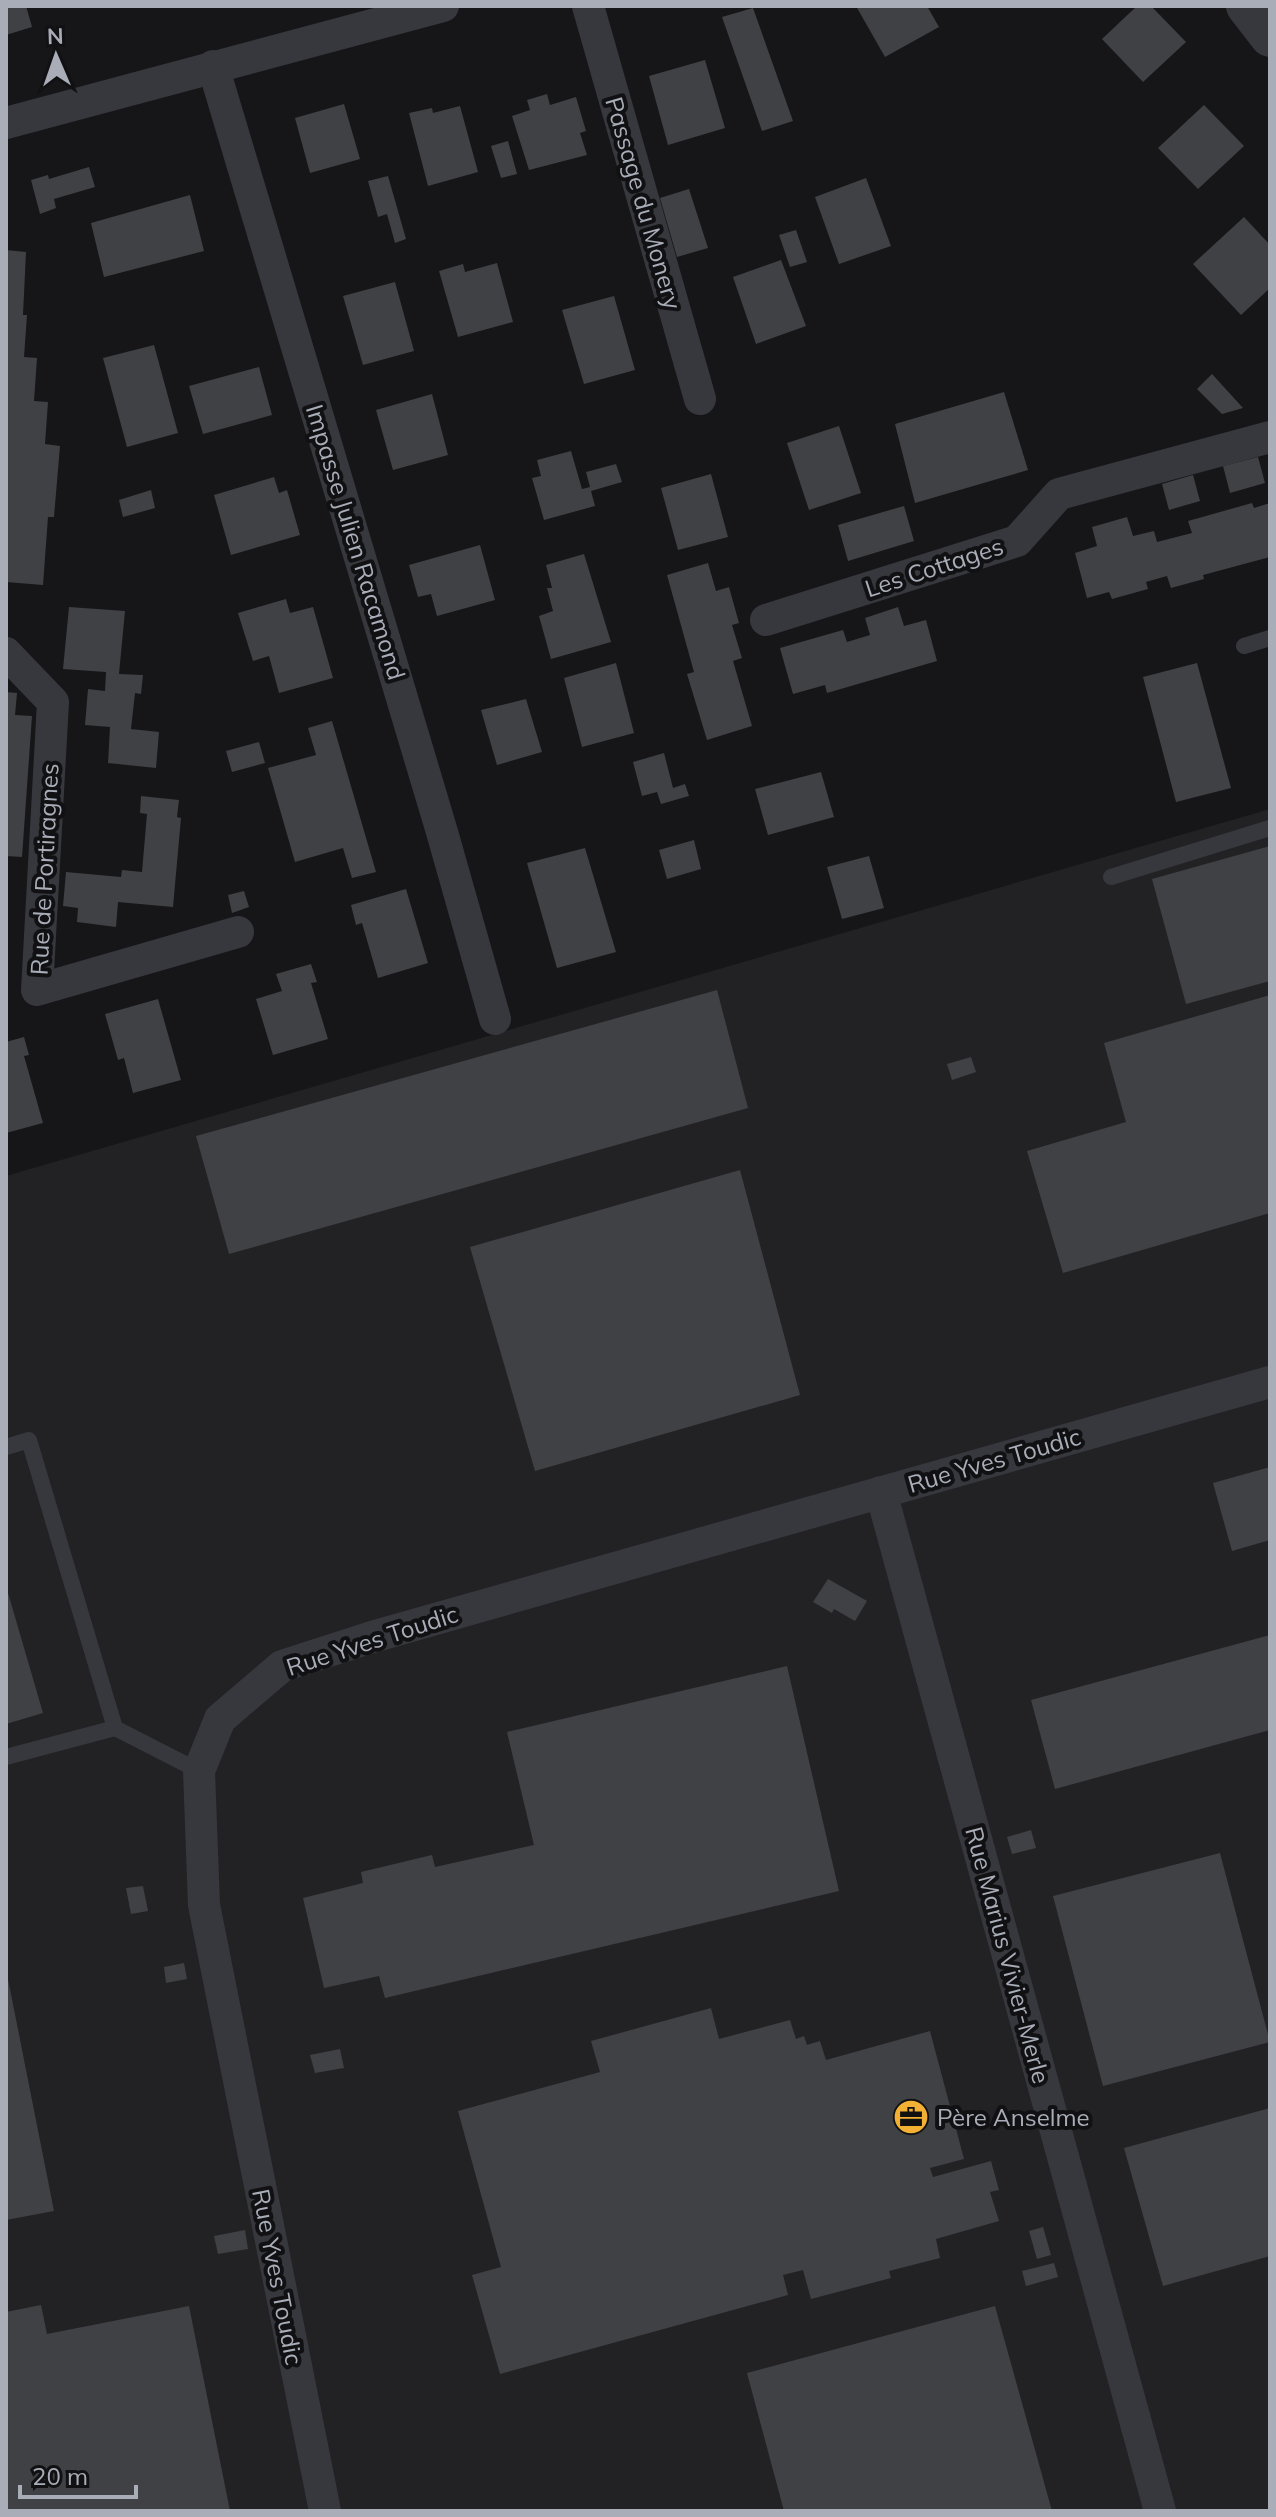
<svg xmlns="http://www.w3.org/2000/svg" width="1276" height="2517" font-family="Mulish,sans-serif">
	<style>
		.built { fill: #222225 }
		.building { fill: #404145 }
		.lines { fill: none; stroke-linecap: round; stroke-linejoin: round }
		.service { stroke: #37383d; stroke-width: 16 }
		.minor { stroke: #37383d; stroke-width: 32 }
		.tertiary { stroke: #37383d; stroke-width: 40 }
		.labels { text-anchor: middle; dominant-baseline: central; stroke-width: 8; stroke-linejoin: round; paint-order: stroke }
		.street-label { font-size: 24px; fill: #a8adb8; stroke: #111113 }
		.poi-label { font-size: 24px; fill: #a8adb8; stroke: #111113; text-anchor: start }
	</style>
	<rect width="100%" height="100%" fill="#161618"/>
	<polygon class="built" points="1270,809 1270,2511 6,2511 6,1176"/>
	<g class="building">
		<polygon points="6,6 26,6 32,27 6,35"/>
		<polygon points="856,6 927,6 939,27 885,57"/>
		<polygon points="1137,6 1151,6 1186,42 1143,82 1102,39"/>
		<polygon points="753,8 793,121 762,131 722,17"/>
		<polygon points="705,60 725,128 668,145 649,76"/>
		<polygon points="547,94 550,105 576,97 586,131 580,133 587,155 529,170 512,116 530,110 527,100"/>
		<polygon points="344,104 360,159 310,173 295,118"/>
		<polygon points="1204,105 1244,146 1198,189 1158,148"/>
		<polygon points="460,106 478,172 428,186 409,113 432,108 433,113"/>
		<polygon points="508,141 517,174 501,178 491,146"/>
		<polygon points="89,167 95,187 54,199 56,208 40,214 31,180 48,175 49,179"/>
		<polygon points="388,176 406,239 395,243 387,214 378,217 368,181"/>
		<polygon points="866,178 891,246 839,264 815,197"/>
		<polygon points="689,189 708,248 677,257 660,198"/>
		<polygon points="190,195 204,251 104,277 91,223"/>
		<polygon points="1244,217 1270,245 1270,288 1241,315 1193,264"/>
		<polygon points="796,230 807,262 790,267 779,235"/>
		<polygon points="6,250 26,252 23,315 27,315 24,357 37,358 34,401 48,402 45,444 60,446 54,517 48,517 43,585 6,582"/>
		<polygon points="781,260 806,326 756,344 733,277"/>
		<polygon points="497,263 513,322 458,337 439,271 463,264 465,272"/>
		<polygon points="395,282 414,351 363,365 343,296"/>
		<polygon points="614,296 635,370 584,384 562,310"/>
		<polygon points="154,345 178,433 127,447 103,358"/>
		<polygon points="259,367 272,415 203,434 189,386"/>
		<polygon points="1212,374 1243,408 1222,414 1197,389"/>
		<polygon points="1004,392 1028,470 915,503 895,424"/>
		<polygon points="432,394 448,455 393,470 376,410"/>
		<polygon points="839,426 861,493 809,510 787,443"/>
		<polygon points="571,451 582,489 590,487 586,472 616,464 622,482 591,491 595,506 544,520 532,478 541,476 537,460"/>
		<polygon points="1258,457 1265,483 1230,493 1223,466"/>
		<polygon points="711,474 728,537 678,550 661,488"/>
		<polygon points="1193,475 1200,501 1169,510 1162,484"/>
		<polygon points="274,477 279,493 287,490 300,535 231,555 214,495"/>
		<polygon points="151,490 155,508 123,517 119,500"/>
		<polygon points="1252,503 1254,508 1270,503 1270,557 1203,575 1204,579 1171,588 1167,576 1146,582 1148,589 1112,599 1109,592 1087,598 1075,553 1097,546 1092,527 1127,517 1133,536 1154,531 1157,542 1192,533 1188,521"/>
		<polygon points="904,506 914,541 848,561 838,525"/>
		<polygon points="480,545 495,600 437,616 431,594 418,597 409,565"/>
		<polygon points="584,554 611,642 551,659 539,616 553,611 547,588 552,588 546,565"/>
		<polygon points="708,563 716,591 729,587 739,623 732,625 742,658 733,661 752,726 707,740 687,674 694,672 667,575"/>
		<polygon points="286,599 290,613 313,607 333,678 279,693 269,656 253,661 238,613"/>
		<polygon points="69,607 125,611 119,674 143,675 141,694 135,693 131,729 159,732 156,768 108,763 110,727 85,725 88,689 105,691 106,672 63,669"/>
		<polygon points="898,607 904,626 926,620 937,661 827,693 825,685 793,694 780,648 843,630 847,642 870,635 865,618"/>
		<polygon points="616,663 634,733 582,747 564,678"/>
		<polygon points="1197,663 1231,788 1176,802 1143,677"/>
		<polygon points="6,692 17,693 15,715 32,716 22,857 6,856"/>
		<polygon points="526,699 542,752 497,765 481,710"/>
		<polygon points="332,721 376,872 352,878 343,848 295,862 268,768 316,755 308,728"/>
		<polygon points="259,742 265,763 232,772 226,751"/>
		<polygon points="664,753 673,788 685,784 689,796 661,804 657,792 642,796 633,762"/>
		<polygon points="821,772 834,817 768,835 755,789"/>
		<polygon points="141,796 179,800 177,817 181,818 173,907 118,902 116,927 77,922 78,908 63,906 66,872 121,877 122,870 142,872 147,814 140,813"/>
		<polygon points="694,840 701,869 667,879 659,850"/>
		<polygon points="1270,846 1270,981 1186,1004 1152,879"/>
		<polygon points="585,848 616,952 557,968 527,863"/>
		<polygon points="869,856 884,908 842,919 827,867"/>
		<polygon points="406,889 428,963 378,978 362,923 356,925 351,905"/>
		<polygon points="244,891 249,907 232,913 228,895"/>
		<polygon points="311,964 317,982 311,983 328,1039 273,1055 256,999 282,991 276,974"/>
		<polygon points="717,990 748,1108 229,1254 196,1136"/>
		<polygon points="1270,995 1270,1213 1063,1273 1027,1151 1126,1122 1104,1043"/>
		<polygon points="158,999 181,1080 133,1093 124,1058 118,1060 105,1014"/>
		<polygon points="24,1037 29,1055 24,1056 43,1123 6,1133 6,1042"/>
		<polygon points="971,1057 976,1072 952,1080 947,1064"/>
		<polygon points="740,1170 800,1395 535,1471 470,1247"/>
		<polygon points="1270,1467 1270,1540 1232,1551 1213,1483"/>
		<polygon points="828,1579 867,1601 855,1621 834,1609 832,1613 813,1602"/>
		<polygon points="6,1586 43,1713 6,1724"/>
		<polygon points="1270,1635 1270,1730 1055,1789 1031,1700"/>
		<polygon points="787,1666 839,1891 385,1998 379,1976 324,1988 303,1898 363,1883 361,1872 432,1855 435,1867 534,1845 507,1732"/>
		<polygon points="1031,1830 1036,1848 1012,1854 1007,1837"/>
		<polygon points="1220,1853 1270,2042 1103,2086 1053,1896"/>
		<polygon points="143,1886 148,1911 131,1914 126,1888"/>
		<polygon points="184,1963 187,1979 166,1983 164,1967"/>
		<polygon points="6,1969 54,2211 6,2220"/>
		<polygon points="711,2008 719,2039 790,2020 796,2039 804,2036 807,2045 820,2041 826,2060 930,2031 964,2159 930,2168 933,2177 991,2161 999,2190 990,2192 999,2221 936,2239 940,2258 889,2271 891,2278 811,2299 803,2270 783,2275 788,2295 500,2374 472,2275 501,2267 458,2111 600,2072 591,2041"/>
		<polygon points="340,2049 344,2068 315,2073 310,2055"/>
		<polygon points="1270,2108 1270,2256 1163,2286 1124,2148"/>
		<polygon points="1043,2227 1051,2255 1037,2259 1029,2231"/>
		<polygon points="245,2230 248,2249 218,2254 214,2236"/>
		<polygon points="1054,2263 1058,2277 1026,2286 1022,2271"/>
		<polygon points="41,2305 47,2334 189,2306 230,2511 6,2511 6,2312"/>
		<polygon points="995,2306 1052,2511 784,2511 747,2373"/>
	</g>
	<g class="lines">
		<g class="service">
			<polyline points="1244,646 1270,638"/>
			<polyline points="1111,877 1270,828"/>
			<polyline points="6,1447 29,1440 115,1728 199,1771"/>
			<polyline points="6,1757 115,1728"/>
		</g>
		<g class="minor">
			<polyline points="588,6 700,399"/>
			<polyline points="213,66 442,832 495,1019"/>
			<polyline points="6,123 443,6"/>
			<polyline points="766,620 1017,541 1059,494 1270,437"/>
			<polyline points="6,653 53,702 37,990 238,932"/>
			<polyline points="881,1492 1160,2511"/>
			<polyline points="325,2511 204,1905 199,1771 220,1719 282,1666 372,1637 1270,1382"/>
		</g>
		<polyline class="tertiary" points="1246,6 1270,37"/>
	</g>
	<defs>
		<symbol id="office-disc" viewBox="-11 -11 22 22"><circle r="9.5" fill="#f2b134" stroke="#111113"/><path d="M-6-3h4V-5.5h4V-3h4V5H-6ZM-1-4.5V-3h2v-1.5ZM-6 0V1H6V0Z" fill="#111"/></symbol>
	</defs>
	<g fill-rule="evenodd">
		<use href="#office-disc" x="891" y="2097" width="40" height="40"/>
	</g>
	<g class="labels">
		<g class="street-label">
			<text transform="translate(644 203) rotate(74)">Passage du Monery</text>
			<text transform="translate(356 542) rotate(73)">Impasse Julien Racamond</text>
			<text transform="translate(934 567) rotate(-18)">Les Cottages</text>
			<text transform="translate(44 869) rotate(-87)">Rue de Portiragnes</text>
			<text transform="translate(994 1460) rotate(-16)">Rue Yves Toudic</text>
			<text transform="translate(372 1640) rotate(-18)">Rue Yves Toudic</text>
			<text transform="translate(1008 1955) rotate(75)">Rue Marius Vivier-Merle</text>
			<text transform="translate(278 2277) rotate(79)">Rue Yves Toudic</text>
		</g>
		<g class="poi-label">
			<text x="937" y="2117">Père Anselme</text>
		</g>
	</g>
	<rect width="1276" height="2517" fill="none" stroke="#a8adb8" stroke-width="16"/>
	<g transform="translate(56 56) rotate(358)" stroke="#111113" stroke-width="6" paint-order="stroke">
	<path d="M0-6L14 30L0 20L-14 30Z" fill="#a8adb8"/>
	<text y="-12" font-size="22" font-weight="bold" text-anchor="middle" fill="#a8adb8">N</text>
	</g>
	<path d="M20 2485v12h116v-12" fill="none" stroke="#a8adb8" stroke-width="4"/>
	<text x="32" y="2485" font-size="24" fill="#a8adb8" stroke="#111113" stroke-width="6" paint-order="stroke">20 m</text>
</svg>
